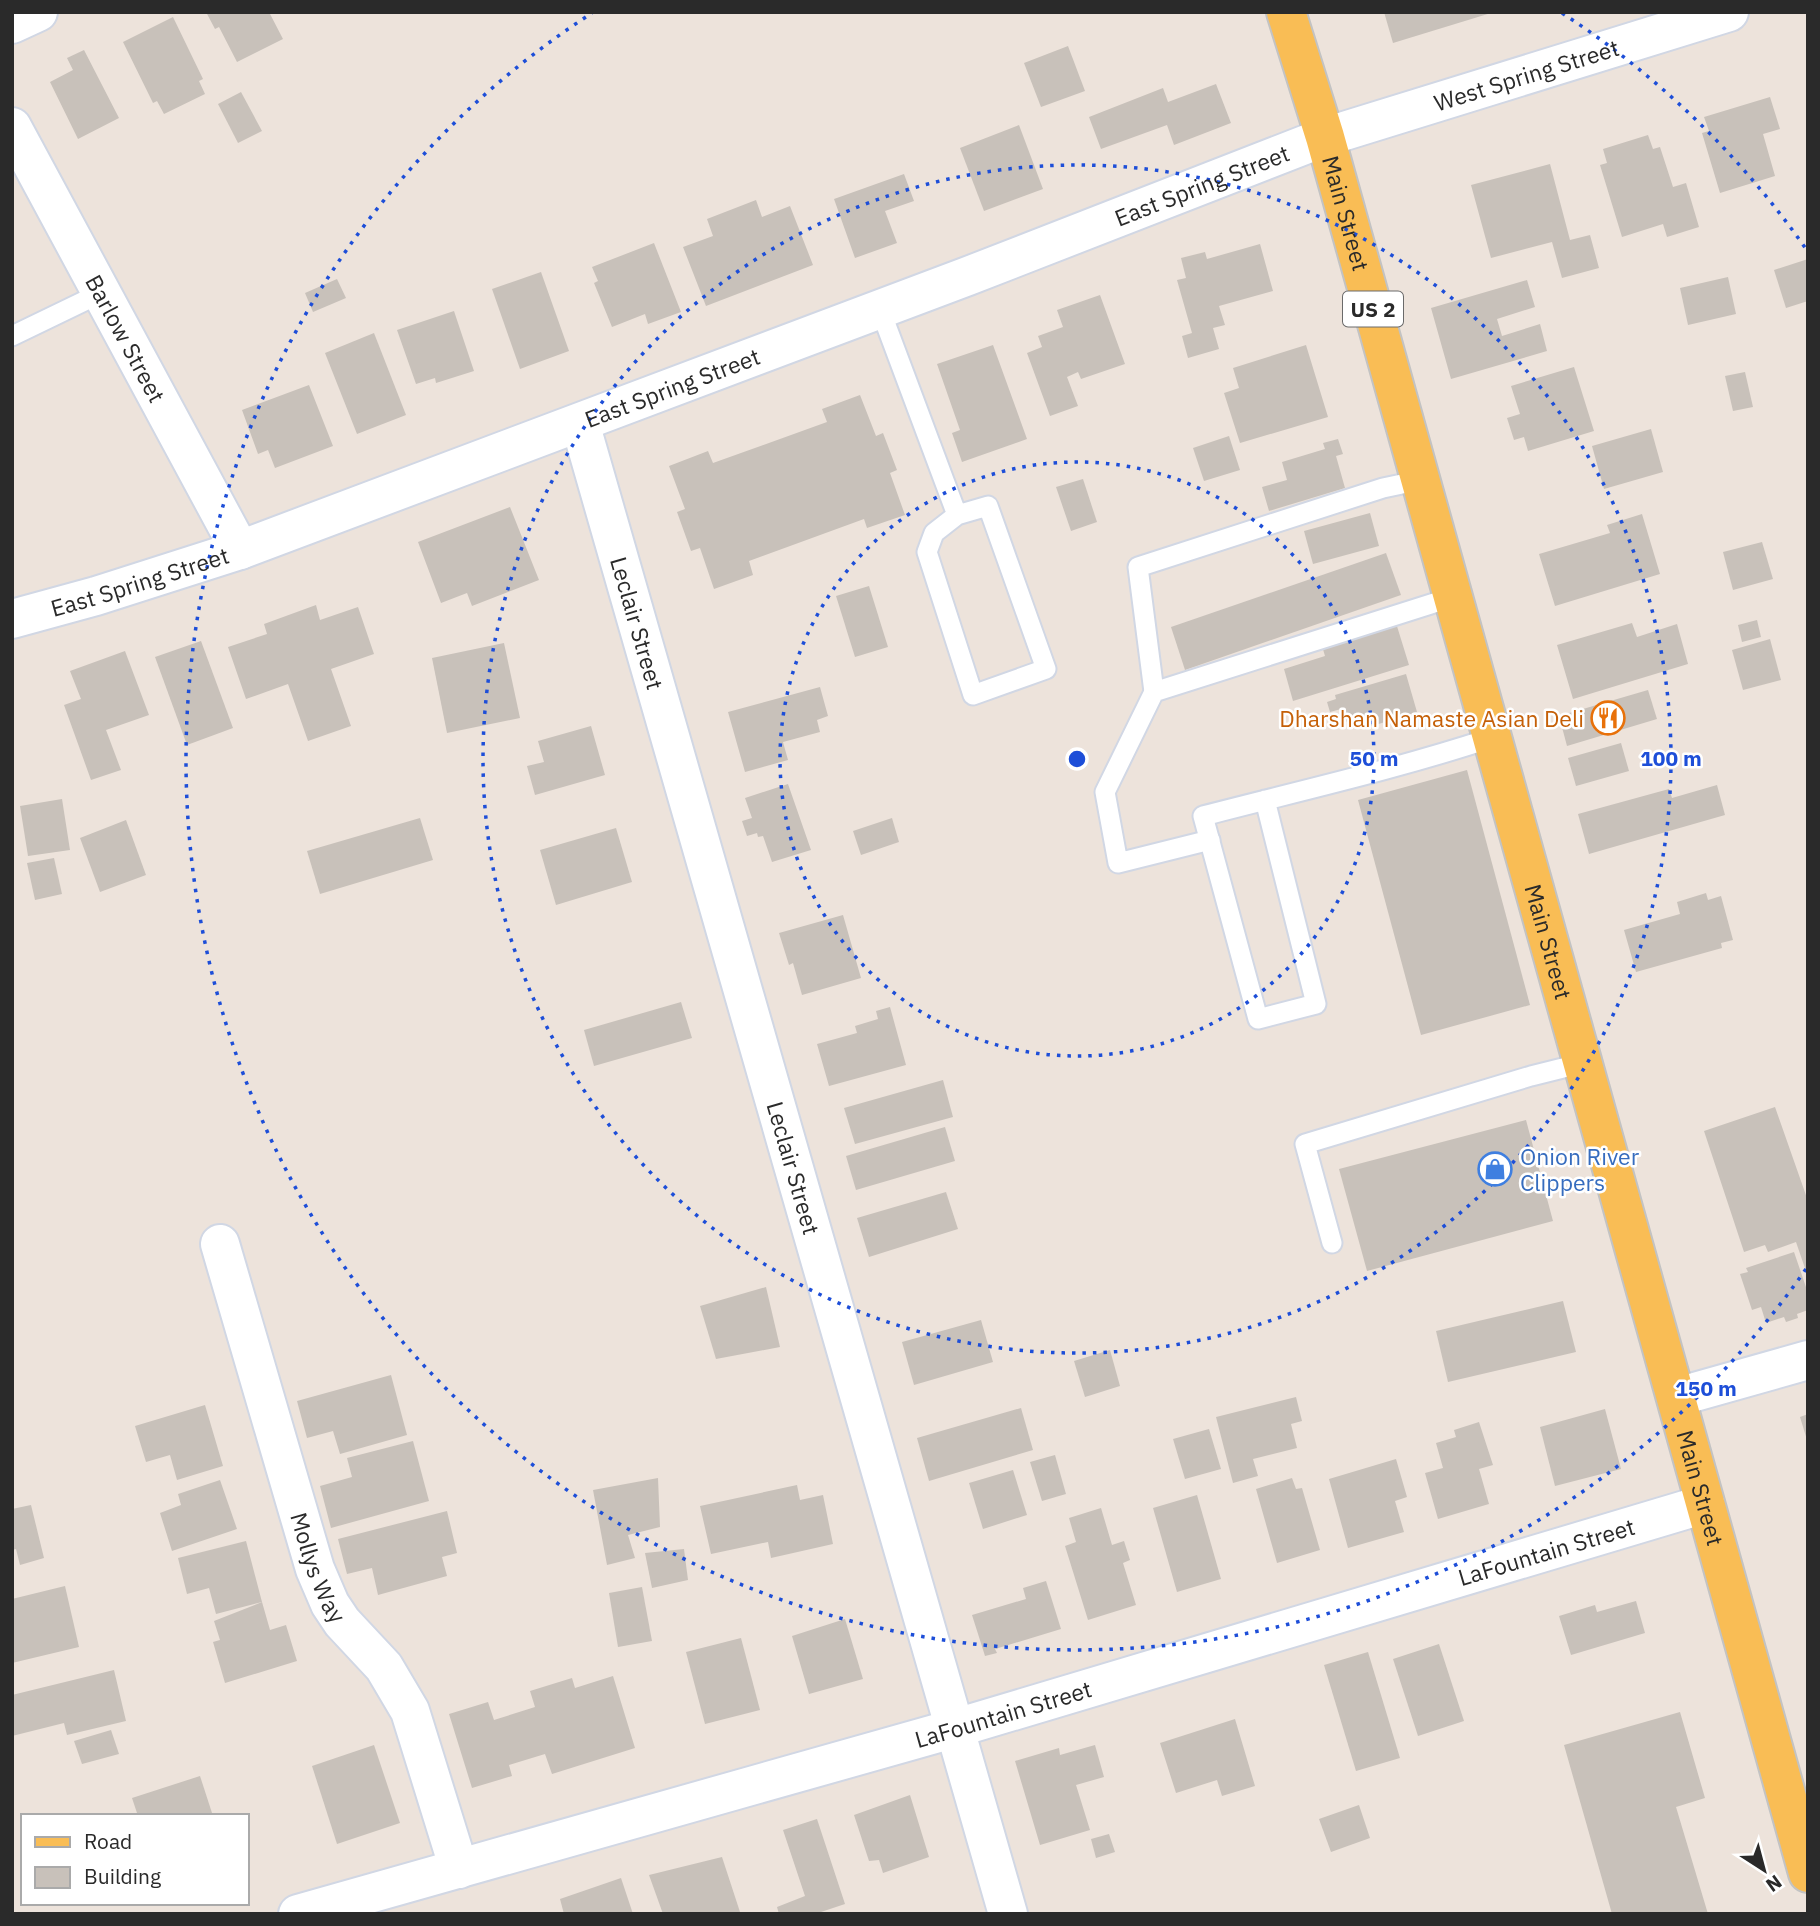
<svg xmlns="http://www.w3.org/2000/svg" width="1820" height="1926" font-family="'IBM Plex Sans',sans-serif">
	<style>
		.building { fill: #c8c1ba }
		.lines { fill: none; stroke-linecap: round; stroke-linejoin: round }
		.service-casing { stroke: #d1d7e4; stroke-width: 23 }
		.minor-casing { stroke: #d1d7e4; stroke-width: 42 }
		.tertiary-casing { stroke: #d1d7e4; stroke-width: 42 }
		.primary-casing { stroke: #c3c3c3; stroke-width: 42 }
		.service { stroke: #fff; stroke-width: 19 }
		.minor { stroke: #fff; stroke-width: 38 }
		.tertiary { stroke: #fff; stroke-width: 38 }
		.primary { stroke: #f9bd55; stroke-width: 38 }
		.ring { fill: none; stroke: #1d4ed8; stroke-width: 3.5; stroke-dasharray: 3.5 7 }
		.labels { text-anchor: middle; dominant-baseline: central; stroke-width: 5; stroke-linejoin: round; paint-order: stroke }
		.shield { fill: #fff; stroke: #6a6a6a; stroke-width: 2 }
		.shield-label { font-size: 21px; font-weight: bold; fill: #2a2a2a }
		.street-label { font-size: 23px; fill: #2a2a2a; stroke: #fff }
		.food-label { font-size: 23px; fill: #c56008; stroke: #fff; text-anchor: end }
		.shop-label { font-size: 23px; fill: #366cbe; stroke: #fff; text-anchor: start }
		.centre { fill: #1d4ed8; stroke: #fff; stroke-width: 3.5 }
		.ring-label { font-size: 21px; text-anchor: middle; font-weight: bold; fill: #1d4ed8; stroke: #fff; stroke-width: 5; stroke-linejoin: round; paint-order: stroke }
	</style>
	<rect width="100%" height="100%" fill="#ede3db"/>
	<g class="building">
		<polygon points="206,12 269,12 283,39 237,62 219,27 215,29"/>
		<polygon points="1384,12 1491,12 1491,13 1393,43"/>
		<polygon points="173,17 203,79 199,81 205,94 164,114 157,101 153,103 123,42"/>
		<polygon points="1068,46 1085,91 1041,107 1024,63"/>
		<polygon points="84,50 119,118 78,139 50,82 73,70 67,58"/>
		<polygon points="1216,84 1231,123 1174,145 1167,125 1101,149 1089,117 1163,88 1168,102"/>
		<polygon points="241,92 262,131 238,143 218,104"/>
		<polygon points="1770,97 1780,129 1763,134 1775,176 1720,193 1702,133 1709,131 1704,117"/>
		<polygon points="1019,125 1043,189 984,211 960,148"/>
		<polygon points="1648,135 1653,149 1660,147 1673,187 1686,183 1699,227 1667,237 1663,224 1622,237 1600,165 1607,163 1603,149"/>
		<polygon points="1550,164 1570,240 1590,235 1599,268 1562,278 1552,242 1491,258 1471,185"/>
		<polygon points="904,174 914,201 885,211 897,243 855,258 834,199"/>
		<polygon points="756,200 762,217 790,206 813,265 706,306 683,247 713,236 707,219"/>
		<polygon points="654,243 681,312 648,324 645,314 612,327 594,283 598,281 592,267"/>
		<polygon points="1260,244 1273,291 1219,306 1225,325 1213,328 1219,349 1188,358 1182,336 1192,333 1177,280 1186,278 1181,258 1205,252 1207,259"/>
		<polygon points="1808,259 1808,301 1786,308 1774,270"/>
		<polygon points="541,272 569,351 520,369 492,289"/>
		<polygon points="1728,277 1736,314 1688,325 1680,288"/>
		<polygon points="337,279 346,298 313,312 305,293"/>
		<polygon points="1527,280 1535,307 1497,319 1502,336 1540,324 1547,351 1451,379 1431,308"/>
		<polygon points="1100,295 1125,364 1081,379 1078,372 1067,377 1078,406 1050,416 1027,353 1042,347 1038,336 1063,327 1057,310"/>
		<polygon points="454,311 474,371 436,383 435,378 416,384 397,330"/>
		<polygon points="374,333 406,415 357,434 325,353"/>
		<polygon points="993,345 1027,439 962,462 952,433 960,430 937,364"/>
		<polygon points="1306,345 1328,417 1240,443 1224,393 1239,388 1233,368"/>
		<polygon points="1574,367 1594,431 1528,451 1524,437 1514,440 1507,418 1520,414 1511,386"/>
		<polygon points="1745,372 1753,407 1733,411 1725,376"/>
		<polygon points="309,385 333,446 275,468 268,450 258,454 242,410"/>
		<polygon points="860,395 876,436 883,433 897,470 890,473 905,515 867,528 864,519 749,561 753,575 714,589 700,548 691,551 677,512 685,509 669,466 708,451 713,463 827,422 822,409"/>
		<polygon points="1651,429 1663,472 1604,489 1592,446"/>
		<polygon points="1229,436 1240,470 1204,481 1193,448"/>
		<polygon points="1338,439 1343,454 1336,456 1345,488 1269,511 1262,487 1287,480 1282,462 1325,449 1323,443"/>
		<polygon points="1083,479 1097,522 1071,531 1056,487"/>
		<polygon points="510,507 539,580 472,606 467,593 441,603 418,542"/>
		<polygon points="1370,513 1379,546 1313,564 1304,531"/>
		<polygon points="1642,514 1660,574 1555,606 1539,554 1610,533 1607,525"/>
		<polygon points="1762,542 1773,579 1733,590 1723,552"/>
		<polygon points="1386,553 1401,595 1185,670 1171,627"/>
		<polygon points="869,586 888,647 855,657 836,596"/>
		<polygon points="316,605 320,620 358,607 374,654 331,669 351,726 308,741 288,684 246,699 228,647 267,634 264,624"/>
		<polygon points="1757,620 1761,637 1742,642 1738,625"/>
		<polygon points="1396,623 1409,665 1293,701 1284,669 1325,656 1322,646"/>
		<polygon points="1632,623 1637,637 1677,624 1688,664 1573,699 1557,645"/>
		<polygon points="1770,639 1781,680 1743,690 1732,650"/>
		<polygon points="201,641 233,728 187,745 155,657"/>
		<polygon points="504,643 520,718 447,733 432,658"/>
		<polygon points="125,651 149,715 106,730 121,770 91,780 64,705 81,699 70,671"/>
		<polygon points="1406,674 1417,712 1369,727 1367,721 1357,724 1355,719 1345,722 1341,709 1330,712 1327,702 1336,699 1335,695"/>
		<polygon points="820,687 828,716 817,720 820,732 783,742 788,760 745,772 728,712"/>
		<polygon points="1648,690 1657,719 1567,746 1559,716"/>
		<polygon points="591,726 605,775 535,795 527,766 544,762 538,741"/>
		<polygon points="1621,743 1629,771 1576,786 1568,758"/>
		<polygon points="1467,770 1530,1005 1421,1035 1358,800"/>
		<polygon points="788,784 811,850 772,862 763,836 758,837 757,833 747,836 742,821 752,818 745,798"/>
		<polygon points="1717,785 1725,815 1589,854 1578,814 1669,789 1672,798"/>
		<polygon points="62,799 70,850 28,856 20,806"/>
		<polygon points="420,818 433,860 320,894 307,851"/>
		<polygon points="892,818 899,842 861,855 853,831"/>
		<polygon points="126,820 146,875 100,892 80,838"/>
		<polygon points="616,828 632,882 556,905 540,850"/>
		<polygon points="54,858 62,894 35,900 27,863"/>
		<polygon points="1706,893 1708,900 1721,896 1733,940 1721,943 1722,948 1636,972 1624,930 1680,914 1677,902"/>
		<polygon points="843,915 861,978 802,995 793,963 789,965 779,933"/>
		<polygon points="681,1002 692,1038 594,1066 584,1030"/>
		<polygon points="890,1007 906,1065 829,1086 817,1044 857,1033 855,1026 878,1019 876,1011"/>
		<polygon points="943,1080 953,1117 855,1144 844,1108"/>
		<polygon points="1775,1107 1808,1201 1808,1277 1796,1242 1768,1252 1765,1245 1744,1252 1704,1131"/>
		<polygon points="1526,1120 1553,1221 1367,1271 1339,1169"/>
		<polygon points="945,1127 955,1161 856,1190 846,1156"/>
		<polygon points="946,1192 958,1229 869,1257 857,1218"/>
		<polygon points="1794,1252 1808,1293 1808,1310 1797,1314 1798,1318 1786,1322 1784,1317 1766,1323 1761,1307 1752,1310 1740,1274 1748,1272 1746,1268"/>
		<polygon points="766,1287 780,1347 716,1359 700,1306"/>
		<polygon points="1563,1301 1576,1352 1448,1382 1436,1331"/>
		<polygon points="981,1320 993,1362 914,1385 902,1342"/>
		<polygon points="1110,1350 1120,1386 1085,1397 1074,1361"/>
		<polygon points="391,1375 407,1435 340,1454 333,1431 307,1438 297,1401"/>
		<polygon points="1296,1397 1302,1421 1291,1424 1297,1448 1253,1459 1258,1476 1233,1483 1216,1417"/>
		<polygon points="205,1405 223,1466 177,1480 170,1455 146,1462 135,1426"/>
		<polygon points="1021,1408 1033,1450 929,1481 917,1438"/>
		<polygon points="1605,1409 1621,1469 1555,1486 1540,1427"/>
		<polygon points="1808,1414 1808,1440 1807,1440 1800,1417"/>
		<polygon points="1479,1422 1493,1465 1479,1469 1489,1504 1438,1519 1425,1473 1443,1468 1436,1443 1456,1437 1454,1430"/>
		<polygon points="1209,1429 1221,1469 1185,1479 1173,1439"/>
		<polygon points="413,1441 429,1501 331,1528 320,1486 352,1477 347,1458"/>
		<polygon points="1055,1455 1066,1494 1042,1501 1030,1462"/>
		<polygon points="1396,1459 1407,1497 1395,1501 1404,1532 1348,1548 1329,1479"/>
		<polygon points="1013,1470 1027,1515 983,1529 969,1483"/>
		<polygon points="658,1478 660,1527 628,1535 635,1558 607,1565 593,1490"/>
		<polygon points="1292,1478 1296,1489 1302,1488 1320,1550 1277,1563 1256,1489"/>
		<polygon points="220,1480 237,1529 172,1551 160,1513 181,1505 178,1494"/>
		<polygon points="797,1485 800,1500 823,1495 833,1544 771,1558 768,1542 711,1554 700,1506"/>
		<polygon points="1197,1495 1221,1579 1177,1592 1153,1508"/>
		<polygon points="31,1505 44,1558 20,1565 16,1549 12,1550 12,1509"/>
		<polygon points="1101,1508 1112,1545 1124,1541 1130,1560 1123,1563 1136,1605 1088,1620 1065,1546 1076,1542 1069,1518"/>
		<polygon points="447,1511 457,1553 442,1557 447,1576 378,1595 372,1568 347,1574 338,1539"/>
		<polygon points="246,1541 262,1602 216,1614 209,1588 187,1594 178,1558"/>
		<polygon points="684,1549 688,1580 652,1588 645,1553"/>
		<polygon points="1046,1581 1061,1629 995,1649 997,1653 985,1656 972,1615 1026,1599 1023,1588"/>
		<polygon points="65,1586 79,1647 12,1663 12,1599"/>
		<polygon points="642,1587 652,1641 618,1647 609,1593"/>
		<polygon points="1636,1601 1645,1633 1571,1655 1559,1616 1595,1605 1597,1612"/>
		<polygon points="262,1602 270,1630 286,1625 297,1661 225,1683 213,1642 220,1640 214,1621"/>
		<polygon points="845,1619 863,1679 809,1694 792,1636"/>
		<polygon points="741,1638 760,1710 705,1724 686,1652"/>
		<polygon points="1439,1644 1464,1721 1418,1736 1393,1659"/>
		<polygon points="1368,1652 1400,1758 1356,1771 1324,1665"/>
		<polygon points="114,1670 126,1721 67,1735 64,1723 12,1736 12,1695"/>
		<polygon points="613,1676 635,1748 552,1774 545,1754 509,1765 512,1776 472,1788 449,1714 488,1702 494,1720 535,1707 530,1691 572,1678 575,1688"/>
		<polygon points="1680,1712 1705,1798 1676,1807 1708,1914 1612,1914 1564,1745"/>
		<polygon points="1235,1719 1255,1786 1222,1796 1217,1780 1176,1793 1160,1743"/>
		<polygon points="111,1730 119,1754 82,1764 74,1741"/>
		<polygon points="374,1745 400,1823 337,1844 312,1766"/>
		<polygon points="1095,1745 1104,1777 1076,1785 1090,1830 1040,1845 1015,1761 1059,1748 1060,1755"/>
		<polygon points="200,1776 213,1816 138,1816 132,1798"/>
		<polygon points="910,1795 929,1857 883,1873 879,1860 869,1861 854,1815"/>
		<polygon points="1359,1805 1370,1838 1331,1852 1319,1819"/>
		<polygon points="817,1819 845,1904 815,1914 779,1914 777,1907 805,1896 783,1830"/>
		<polygon points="1109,1834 1115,1852 1096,1858 1091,1839"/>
		<polygon points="722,1857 740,1912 732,1914 663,1914 649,1875"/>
		<polygon points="621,1878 633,1914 564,1914 560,1899"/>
	</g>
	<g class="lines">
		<defs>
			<g id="service">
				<polyline points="880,309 957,515 988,506 1046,669 973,695 927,552 934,533 957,515"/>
				<polyline points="12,336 101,293"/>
				<polyline points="1154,692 1138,567 1383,488 1421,480"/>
				<path d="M1265,800L1316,1004L1258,1019L1203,816C1299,791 1397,769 1491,738"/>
				<polyline points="1210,840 1118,863 1105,792 1154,692 1453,597"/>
				<polyline points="1332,1243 1305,1144 1531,1076 1583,1063"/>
			</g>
			<g id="minor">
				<polyline points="12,24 38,12"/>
				<path id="s1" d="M12,127L240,550"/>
				<path id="s2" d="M580,423L1008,1914"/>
				<path id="s3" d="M220,1244L315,1569L330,1604L342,1622L384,1667L410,1711L459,1869"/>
				<polyline points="1677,1397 1808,1360"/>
			</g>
			<g id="tertiary">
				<path id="s4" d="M12,619L96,596L240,550L968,276L1325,137L1729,12"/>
				<path id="s5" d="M298,1914L956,1728L1705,1504"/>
			</g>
			<g id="primary">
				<path id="s6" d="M1286,12L1325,137L1808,1873"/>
			</g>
		</defs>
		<use href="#service" class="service-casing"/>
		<use href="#minor" class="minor-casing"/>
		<use href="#tertiary" class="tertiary-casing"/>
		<use href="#primary" class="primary-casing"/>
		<use href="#service" class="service"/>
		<use href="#minor" class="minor"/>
		<use href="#tertiary" class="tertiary"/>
		<use href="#primary" class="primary"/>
	</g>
	<g class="ring">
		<circle cx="1077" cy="759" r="297"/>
		<circle cx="1077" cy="759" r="594"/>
		<path d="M1806 1269A890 890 0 1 1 592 13M1562 13A890 890 0 0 1 1806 249"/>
	</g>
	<defs>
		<symbol id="restaurant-ring" viewBox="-11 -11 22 22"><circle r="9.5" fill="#fff" stroke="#e8710a" stroke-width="1.5"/><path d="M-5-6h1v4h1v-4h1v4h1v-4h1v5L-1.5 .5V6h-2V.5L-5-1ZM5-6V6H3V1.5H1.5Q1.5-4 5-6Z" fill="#e8710a"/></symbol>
		<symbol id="shop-ring" viewBox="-11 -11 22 22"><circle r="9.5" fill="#fff" stroke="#3f7fe0" stroke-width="1.5"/><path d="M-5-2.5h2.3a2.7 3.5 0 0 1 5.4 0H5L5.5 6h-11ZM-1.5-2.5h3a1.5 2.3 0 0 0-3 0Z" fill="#3f7fe0"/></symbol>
	</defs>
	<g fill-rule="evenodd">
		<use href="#restaurant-ring" x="1589" y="699" width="38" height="38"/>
		<use href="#shop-ring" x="1476" y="1150" width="38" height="38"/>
	</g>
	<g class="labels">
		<rect class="shield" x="1343" y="291.5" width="60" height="35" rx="5"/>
		<g class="shield-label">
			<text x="1373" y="309">US 2</text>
		</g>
		<g class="street-label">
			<text stroke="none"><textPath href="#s4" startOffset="1610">West Spring Street</textPath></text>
			<text stroke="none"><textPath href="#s4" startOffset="1267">East Spring Street</textPath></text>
			<text stroke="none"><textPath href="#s6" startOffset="210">Main Street</textPath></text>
			<text stroke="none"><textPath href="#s1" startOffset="240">Barlow Street</textPath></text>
			<text stroke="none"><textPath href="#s4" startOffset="700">East Spring Street</textPath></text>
			<text stroke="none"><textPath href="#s4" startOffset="133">East Spring Street</textPath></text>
			<text stroke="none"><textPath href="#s2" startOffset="208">Leclair Street</textPath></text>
			<text stroke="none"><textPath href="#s6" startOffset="966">Main Street</textPath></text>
			<text stroke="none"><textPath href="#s2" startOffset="775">Leclair Street</textPath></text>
			<text stroke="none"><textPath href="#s6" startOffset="1533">Main Street</textPath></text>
			<text stroke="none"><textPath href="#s5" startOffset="1300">LaFountain Street</textPath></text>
			<text stroke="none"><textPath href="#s3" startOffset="338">Mollys Way</textPath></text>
			<text stroke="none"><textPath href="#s5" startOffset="733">LaFountain Street</textPath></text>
		</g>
		<g class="food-label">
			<text x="1584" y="718">Dharshan Namaste Asian Deli</text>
		</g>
		<g class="shop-label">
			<text x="1520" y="1156">Onion River<tspan x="1520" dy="26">Clippers</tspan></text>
		</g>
	</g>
	<circle cx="1077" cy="759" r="10" class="centre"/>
	<g class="ring-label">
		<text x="1374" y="766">50 m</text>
		<text x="1671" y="766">100 m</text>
		<text x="1706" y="1396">150 m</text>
	</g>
	<rect width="1820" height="1926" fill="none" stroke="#2a2a2a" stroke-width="28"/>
	<rect x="21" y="1814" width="228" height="91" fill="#ffffff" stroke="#aaaaaa" stroke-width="2"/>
	<rect x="35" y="1837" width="35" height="10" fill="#f9bd55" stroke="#aaaaaa" stroke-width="2"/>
	<text x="84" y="1849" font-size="21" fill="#2a2a2a">Road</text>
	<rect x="35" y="1867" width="35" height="21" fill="#c8c1ba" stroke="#aaaaaa" stroke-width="2"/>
	<text x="84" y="1884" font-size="21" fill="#2a2a2a">Building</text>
	<g transform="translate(1764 1870) rotate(144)" stroke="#ffffff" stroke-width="5" paint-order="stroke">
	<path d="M0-5L12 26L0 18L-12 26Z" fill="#2a2a2a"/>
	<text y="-10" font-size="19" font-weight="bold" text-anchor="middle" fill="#2a2a2a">N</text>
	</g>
</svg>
